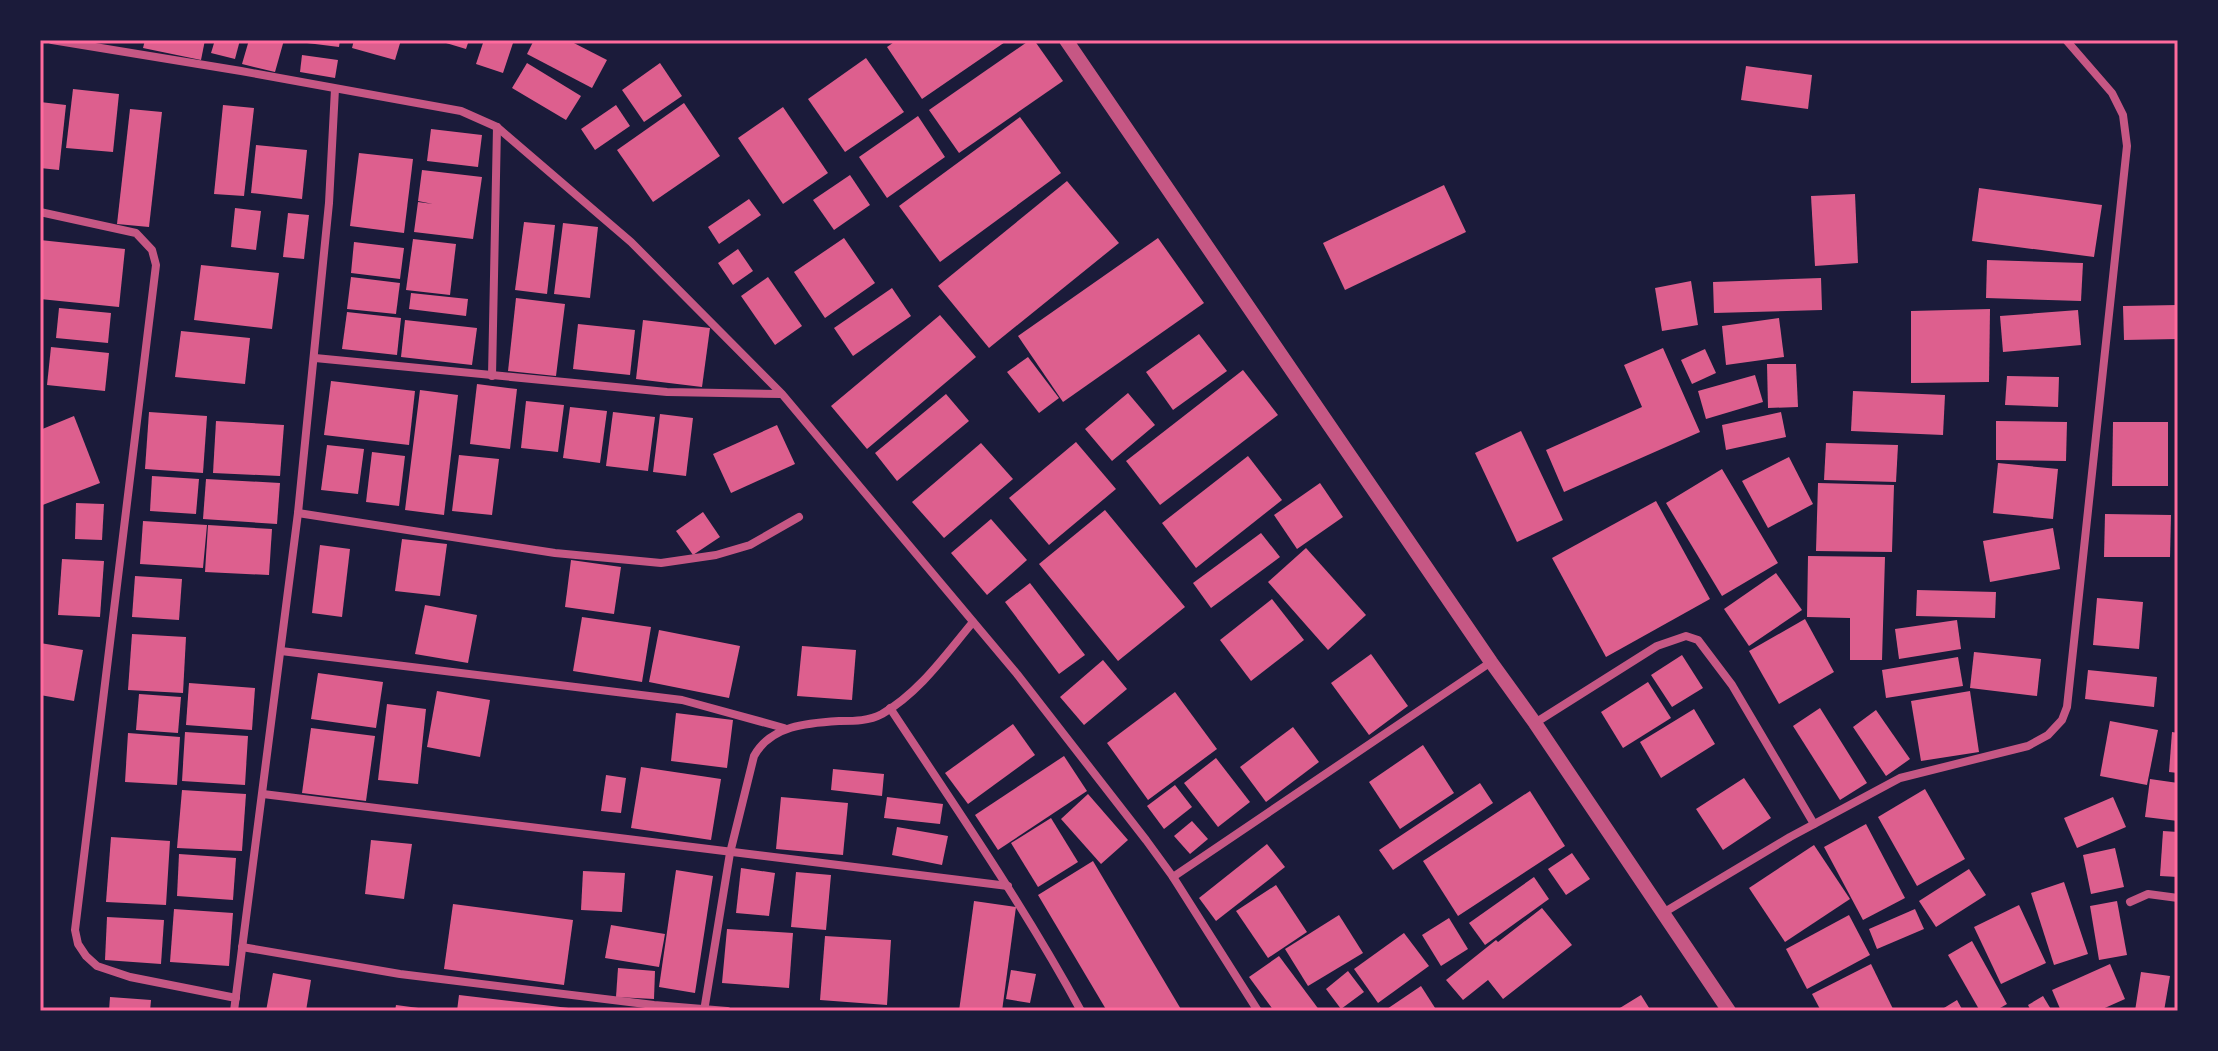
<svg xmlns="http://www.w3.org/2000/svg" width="2218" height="1051" font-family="Barlow,sans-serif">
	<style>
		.building { fill: #dd5f8e }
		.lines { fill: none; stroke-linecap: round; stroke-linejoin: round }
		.minor { stroke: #c65784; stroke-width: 8 }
		.tertiary { stroke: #c65784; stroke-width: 14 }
		.neatline { fill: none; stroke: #ff6b9d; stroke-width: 3 }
	</style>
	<rect width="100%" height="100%" fill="#1b1b3a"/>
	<g class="building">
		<polygon points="145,40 205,40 201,60 143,48"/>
		<polygon points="215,40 240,40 235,59 211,53"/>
		<polygon points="249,40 284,40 275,72 242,64"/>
		<polygon points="299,40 340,40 339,47 299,42"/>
		<polygon points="354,40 401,40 395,60 352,48"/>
		<polygon points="436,40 469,40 466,49"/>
		<polygon points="484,40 514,40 503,73 476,64"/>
		<polygon points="534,40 568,40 607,60 592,88 527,54"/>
		<polygon points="897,40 1008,40 922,99 887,47"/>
		<polygon points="1030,40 1034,40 1063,81 959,153 929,110"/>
		<polygon points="302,55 338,60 335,78 300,72"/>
		<polygon points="866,58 904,112 845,152 808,99"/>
		<polygon points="527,63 581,96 566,120 512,88"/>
		<polygon points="660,63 682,96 644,122 622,90"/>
		<polygon points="1746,66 1812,75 1808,109 1741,100"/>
		<polygon points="73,89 119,94 113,152 66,148"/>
		<polygon points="40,102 66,105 59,170 40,168"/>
		<polygon points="684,103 720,156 653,202 617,150"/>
		<polygon points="223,105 254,108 244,196 214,194"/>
		<polygon points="616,105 630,126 595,150 581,129"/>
		<polygon points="783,107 828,173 783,204 738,138"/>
		<polygon points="130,109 162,112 149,227 117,224"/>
		<polygon points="918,116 945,157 887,198 859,157"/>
		<polygon points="1020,117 1061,173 940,262 899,206"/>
		<polygon points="431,129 482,135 478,167 427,161"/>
		<polygon points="256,145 307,150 302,199 251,193"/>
		<polygon points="359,153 413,159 404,233 350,226"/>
		<polygon points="422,170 482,177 473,239 414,232 418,202 433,204 418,201"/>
		<polygon points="850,175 870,205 834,230 813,200"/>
		<polygon points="1067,181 1119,243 989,348 938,286"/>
		<polygon points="1444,185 1466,232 1345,290 1323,243"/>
		<polygon points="1979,188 2102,205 2094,257 1972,241"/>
		<polygon points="1855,194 1858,263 1815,266 1811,196"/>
		<polygon points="749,199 761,215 719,244 708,227"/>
		<polygon points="235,208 261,211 256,250 231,247"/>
		<polygon points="288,213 309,215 304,259 283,257"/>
		<polygon points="524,222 555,225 547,294 515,290"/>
		<polygon points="563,223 598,227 590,298 554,294"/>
		<polygon points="844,238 875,283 825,318 794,272"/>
		<polygon points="1158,238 1204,303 1063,402 1018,336"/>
		<polygon points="413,239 456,244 450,295 406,290"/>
		<polygon points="40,240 125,249 119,307 40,299"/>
		<polygon points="354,242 404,248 400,279 351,273"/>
		<polygon points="738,249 753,271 733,285 718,263"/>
		<polygon points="1987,260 2083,263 2081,301 1986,298"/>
		<polygon points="201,265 279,273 272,329 194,320"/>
		<polygon points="351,277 400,283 396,314 347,309"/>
		<polygon points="768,277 802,326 775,345 741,296"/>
		<polygon points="1821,278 1822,310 1714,313 1713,282"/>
		<polygon points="1691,281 1698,325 1662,331 1655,288"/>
		<polygon points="892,288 911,316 853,356 834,328"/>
		<polygon points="411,293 468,299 466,316 409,309"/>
		<polygon points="516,298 565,304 556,376 508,371"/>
		<polygon points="2178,305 2178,339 2124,340 2123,306"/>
		<polygon points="59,308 111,313 108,343 56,338"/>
		<polygon points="1990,309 1989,382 1911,383 1911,311"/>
		<polygon points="2078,310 2081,345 2003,352 2000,316"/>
		<polygon points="347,312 401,318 397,355 342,349"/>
		<polygon points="940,315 976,357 867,449 831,406"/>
		<polygon points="1779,318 1784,357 1726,365 1722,326"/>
		<polygon points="405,320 477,328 472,365 401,357"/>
		<polygon points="643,320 710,328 702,387 636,379"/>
		<polygon points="578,324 635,330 630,375 573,369"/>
		<polygon points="181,331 250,338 245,384 175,377"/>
		<polygon points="1199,334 1227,371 1173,410 1146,372"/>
		<polygon points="51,347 109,353 105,391 47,385"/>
		<polygon points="1663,348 1700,432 1564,492 1546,450 1642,407 1624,365"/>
		<polygon points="1705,349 1716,373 1692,384 1681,360"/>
		<polygon points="1028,357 1059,398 1039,413 1007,372"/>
		<polygon points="1767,364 1796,364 1798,407 1768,408"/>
		<polygon points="1243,370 1278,415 1160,505 1126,461"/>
		<polygon points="1755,375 1763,402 1706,419 1698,391"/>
		<polygon points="2007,376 2059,377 2058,407 2005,405"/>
		<polygon points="331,381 415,391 409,445 324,435"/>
		<polygon points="477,384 517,389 510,449 470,444"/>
		<polygon points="420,390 458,395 444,515 405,510"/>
		<polygon points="1853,391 1945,395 1943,435 1851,431"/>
		<polygon points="1128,393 1155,425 1112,461 1085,429"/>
		<polygon points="946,394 969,421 897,481 875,453"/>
		<polygon points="526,401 564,405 558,452 521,448"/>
		<polygon points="570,407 607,411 600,463 563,458"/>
		<polygon points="149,412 207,416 203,473 145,469"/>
		<polygon points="613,412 655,417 648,471 606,466"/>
		<polygon points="1781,412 1786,437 1726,450 1722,425"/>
		<polygon points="660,414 693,418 686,476 653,472"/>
		<polygon points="74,416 100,483 40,506 40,430"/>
		<polygon points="216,421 284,425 280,476 213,473"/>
		<polygon points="1996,421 2067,422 2066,461 1996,460"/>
		<polygon points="2113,422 2168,422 2168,486 2112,486"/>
		<polygon points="777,425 795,464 731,493 713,454"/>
		<polygon points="1521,431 1563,520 1517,542 1475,453"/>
		<polygon points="1076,442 1116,489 1049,545 1009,498"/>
		<polygon points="981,443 1013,479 944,538 912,502"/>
		<polygon points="1826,443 1898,445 1896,482 1824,480"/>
		<polygon points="327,445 364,449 358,494 321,490"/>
		<polygon points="372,452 405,456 399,506 366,502"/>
		<polygon points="459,455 499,459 492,515 452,511"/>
		<polygon points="1248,456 1282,500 1196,568 1162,523"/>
		<polygon points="1789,457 1813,504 1768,528 1742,481"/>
		<polygon points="1998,463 2058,469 2053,519 1993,513"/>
		<polygon points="1722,469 1778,563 1722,596 1666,503"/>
		<polygon points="152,476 199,479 196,514 150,511"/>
		<polygon points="206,479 280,483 277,524 203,519"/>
		<polygon points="1320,483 1343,517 1297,549 1274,515"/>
		<polygon points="1818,483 1894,485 1892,552 1816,551"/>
		<polygon points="1656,501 1710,599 1606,657 1552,558"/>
		<polygon points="76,503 104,504 102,540 75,539"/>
		<polygon points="1105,510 1185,607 1118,661 1039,564"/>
		<polygon points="703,512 720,537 693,555 676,531"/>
		<polygon points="2105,514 2171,515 2170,557 2104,557"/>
		<polygon points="991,519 1027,560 987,595 951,553"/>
		<polygon points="143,521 207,525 203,568 140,564"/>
		<polygon points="208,525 272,529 269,575 205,572"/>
		<polygon points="2053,528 2060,569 1990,582 1983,541"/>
		<polygon points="1261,533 1280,557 1211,608 1193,583"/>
		<polygon points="402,539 447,544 440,596 395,591"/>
		<polygon points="320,545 350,549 342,617 312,613"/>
		<polygon points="1306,548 1366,615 1328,650 1268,582"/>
		<polygon points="1808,556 1885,557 1882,660 1850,660 1850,618 1807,617"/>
		<polygon points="62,559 104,561 100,617 58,615"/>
		<polygon points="571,560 621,567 614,614 565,607"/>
		<polygon points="1776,573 1802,610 1749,646 1724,609"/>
		<polygon points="135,576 182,579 179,620 132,617"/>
		<polygon points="1030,583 1085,655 1059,674 1005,602"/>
		<polygon points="1917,590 1996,592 1995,618 1916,616"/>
		<polygon points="2097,598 2143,602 2139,649 2093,645"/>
		<polygon points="1272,599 1304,640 1251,681 1220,640"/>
		<polygon points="425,605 477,615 468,663 415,654"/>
		<polygon points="582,617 651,627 642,682 573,671"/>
		<polygon points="1805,619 1834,672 1779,704 1749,651"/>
		<polygon points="1957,620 1961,649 1899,659 1895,629"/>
		<polygon points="659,630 740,646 729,698 649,682"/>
		<polygon points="132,634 186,637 183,693 128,690"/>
		<polygon points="40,643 83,650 74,701 40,695"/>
		<polygon points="802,646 856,650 852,700 797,696"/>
		<polygon points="1974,652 2041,659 2037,696 1970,688"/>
		<polygon points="1371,654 1408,706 1369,735 1331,683"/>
		<polygon points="1682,655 1703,688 1672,707 1651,675"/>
		<polygon points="1958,657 1963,686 1886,698 1882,670"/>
		<polygon points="1103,660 1127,689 1084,725 1060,697"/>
		<polygon points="2088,670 2157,677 2154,707 2085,699"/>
		<polygon points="318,673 383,682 376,728 311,719"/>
		<polygon points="1648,682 1671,718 1623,748 1601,712"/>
		<polygon points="189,683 255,688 252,730 186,725"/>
		<polygon points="437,691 490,700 480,757 427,747"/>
		<polygon points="1970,691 1979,752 1921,761 1911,701"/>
		<polygon points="1175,692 1217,749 1148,800 1107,743"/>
		<polygon points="139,694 181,697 178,733 136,730"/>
		<polygon points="387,704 426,709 418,784 378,780"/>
		<polygon points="1820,708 1867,783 1840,800 1793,726"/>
		<polygon points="1694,709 1715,744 1661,778 1640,742"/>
		<polygon points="1876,710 1910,759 1886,776 1853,727"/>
		<polygon points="676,713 733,720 727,768 671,761"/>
		<polygon points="2110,721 2158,730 2147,785 2100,776"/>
		<polygon points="1013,724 1035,755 968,804 945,773"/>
		<polygon points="1293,727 1319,762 1266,802 1240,767"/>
		<polygon points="311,728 375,736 366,801 302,793"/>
		<polygon points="185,732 248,736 245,785 182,781"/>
		<polygon points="2172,732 2178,733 2178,773 2169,772"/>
		<polygon points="128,733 180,737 177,785 125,782"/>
		<polygon points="1423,745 1454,793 1400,829 1369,782"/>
		<polygon points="1064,756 1087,791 998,850 975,815"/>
		<polygon points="1216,758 1250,802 1218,827 1184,783"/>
		<polygon points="641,767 721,779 711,840 631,828"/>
		<polygon points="833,769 884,774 882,796 831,790"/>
		<polygon points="606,775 626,778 621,813 601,811"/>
		<polygon points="1744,778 1771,818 1723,850 1696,809"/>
		<polygon points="2150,779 2178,783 2178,821 2145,817"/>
		<polygon points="1480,783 1493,803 1393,870 1379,850"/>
		<polygon points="1175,785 1192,807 1164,829 1147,806"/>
		<polygon points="1925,789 1965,859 1917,886 1878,817"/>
		<polygon points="182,790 246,794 242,851 177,848"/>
		<polygon points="1530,791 1565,846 1458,916 1423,861"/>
		<polygon points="1088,794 1128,840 1101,864 1061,819"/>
		<polygon points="781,797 848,803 843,855 776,849"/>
		<polygon points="887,797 943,804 940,824 884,818"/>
		<polygon points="2113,797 2126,827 2077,848 2064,818"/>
		<polygon points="1051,818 1078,862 1038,887 1011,843"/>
		<polygon points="1192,821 1208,839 1190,854 1174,836"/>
		<polygon points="1866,824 1905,898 1863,920 1824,847"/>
		<polygon points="897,827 948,836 942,865 892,855"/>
		<polygon points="2163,831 2178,832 2178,877 2160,876"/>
		<polygon points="111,837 170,841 166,905 106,902"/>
		<polygon points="371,840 412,844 404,899 365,894"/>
		<polygon points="1267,844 1285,867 1216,921 1199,898"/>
		<polygon points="1814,845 1850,899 1785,942 1749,888"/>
		<polygon points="2115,848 2124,887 2091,894 2083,855"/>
		<polygon points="1572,853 1590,879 1566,895 1548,869"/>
		<polygon points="179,854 236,858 233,900 177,896"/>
		<polygon points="1093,861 1182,1011 1107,1011 1038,895"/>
		<polygon points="741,868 775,873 769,916 736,913"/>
		<polygon points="1969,869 1986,895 1936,927 1919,901"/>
		<polygon points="676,870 713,876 695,993 659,987"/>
		<polygon points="583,871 625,873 622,912 581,910"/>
		<polygon points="796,872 831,875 826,930 791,927"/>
		<polygon points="1534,877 1549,899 1485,945 1469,923"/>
		<polygon points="2064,882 2088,954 2054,965 2031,893"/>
		<polygon points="1276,885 1307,932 1268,958 1236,911"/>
		<polygon points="974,901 1016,907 1002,1011 959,1011"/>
		<polygon points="2117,901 2127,955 2099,960 2090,906"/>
		<polygon points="453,904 573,920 564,985 444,969"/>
		<polygon points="2019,905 2046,963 2001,984 1974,927"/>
		<polygon points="1542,908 1572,945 1503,999 1488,980 1463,1000 1446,980 1496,940 1498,942"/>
		<polygon points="174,909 233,913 229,966 170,962"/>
		<polygon points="1915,909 1924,929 1877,949 1869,929"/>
		<polygon points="1339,915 1363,953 1308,986 1285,949"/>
		<polygon points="1849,915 1870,955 1807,989 1786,949"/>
		<polygon points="107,917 164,920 161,964 105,960"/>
		<polygon points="1449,918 1468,949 1441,966 1422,935"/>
		<polygon points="611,925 665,934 659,967 605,958"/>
		<polygon points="727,929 793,933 789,988 722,983"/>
		<polygon points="1404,933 1429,966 1378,1003 1354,969"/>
		<polygon points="825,936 891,940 887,1005 820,1000"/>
		<polygon points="1972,941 2007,1004 1995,1011 1980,1011 1948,955"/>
		<polygon points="1279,956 1320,1011 1274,1011 1249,977"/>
		<polygon points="1871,964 1894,1011 1821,1011 1812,994"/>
		<polygon points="2110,964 2125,999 2098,1011 2061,1011 2052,990"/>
		<polygon points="618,968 655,971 654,999 616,997"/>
		<polygon points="1011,970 1036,974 1030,1003 1006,999"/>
		<polygon points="1348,971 1364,992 1341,1009 1326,989"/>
		<polygon points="2141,972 2170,976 2164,1011 2135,1011"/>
		<polygon points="273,973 311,980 306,1011 266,1011"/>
		<polygon points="1421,986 1437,1011 1384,1011"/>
		<polygon points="459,995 577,1009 577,1011 457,1011"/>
		<polygon points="1641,995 1651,1011 1615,1011"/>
		<polygon points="2043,996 2052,1011 2031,1011 2028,1005"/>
		<polygon points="110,997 151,1000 150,1011 109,1011"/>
		<polygon points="1957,1000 1963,1011 1939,1011"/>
		<polygon points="396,1005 426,1009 426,1011 395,1011"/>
	</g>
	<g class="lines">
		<g class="minor">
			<polyline points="52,40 241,71 461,111 497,127 631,242 782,394 1017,674 1146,840 1173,877 1258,1011"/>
			<polyline points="40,212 136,233 152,250 156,265 75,930 78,944 86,956 97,966 130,977 236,998"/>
			<polyline points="315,358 667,392 781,394"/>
			<polyline points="492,376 497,127"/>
			<polyline points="298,513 555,553 661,563 716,555 750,545 799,517"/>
			<polyline points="281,651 682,700 784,728"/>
			<path d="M890,708C956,808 1024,906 1081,1011"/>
			<polyline points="1535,723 1657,646 1686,636 1698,640 1732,685 1814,824"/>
			<polyline points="263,794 1008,886"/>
			<polyline points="1173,877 1491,662"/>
			<polyline points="2130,902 2148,894 2178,898"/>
			<polyline points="1663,913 1790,837 1900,778 2028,746 2048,735 2062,720 2067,707 2127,146 2123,115 2112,93 2066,40"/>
			<polyline points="242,947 400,974 654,1005 727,1011"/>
			<polyline points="234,1011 298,513 329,203 335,89"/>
			<path d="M704,1011L730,853L754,756C771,725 808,723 840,721C855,721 869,721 882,714C920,692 946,654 973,622"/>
		</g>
		<polyline class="tertiary" points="1066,40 1491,662 1535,723 1729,1011"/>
	</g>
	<rect width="2218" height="1051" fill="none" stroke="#1b1b3a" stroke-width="84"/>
	<rect x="42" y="42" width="2134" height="967" class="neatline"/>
</svg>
